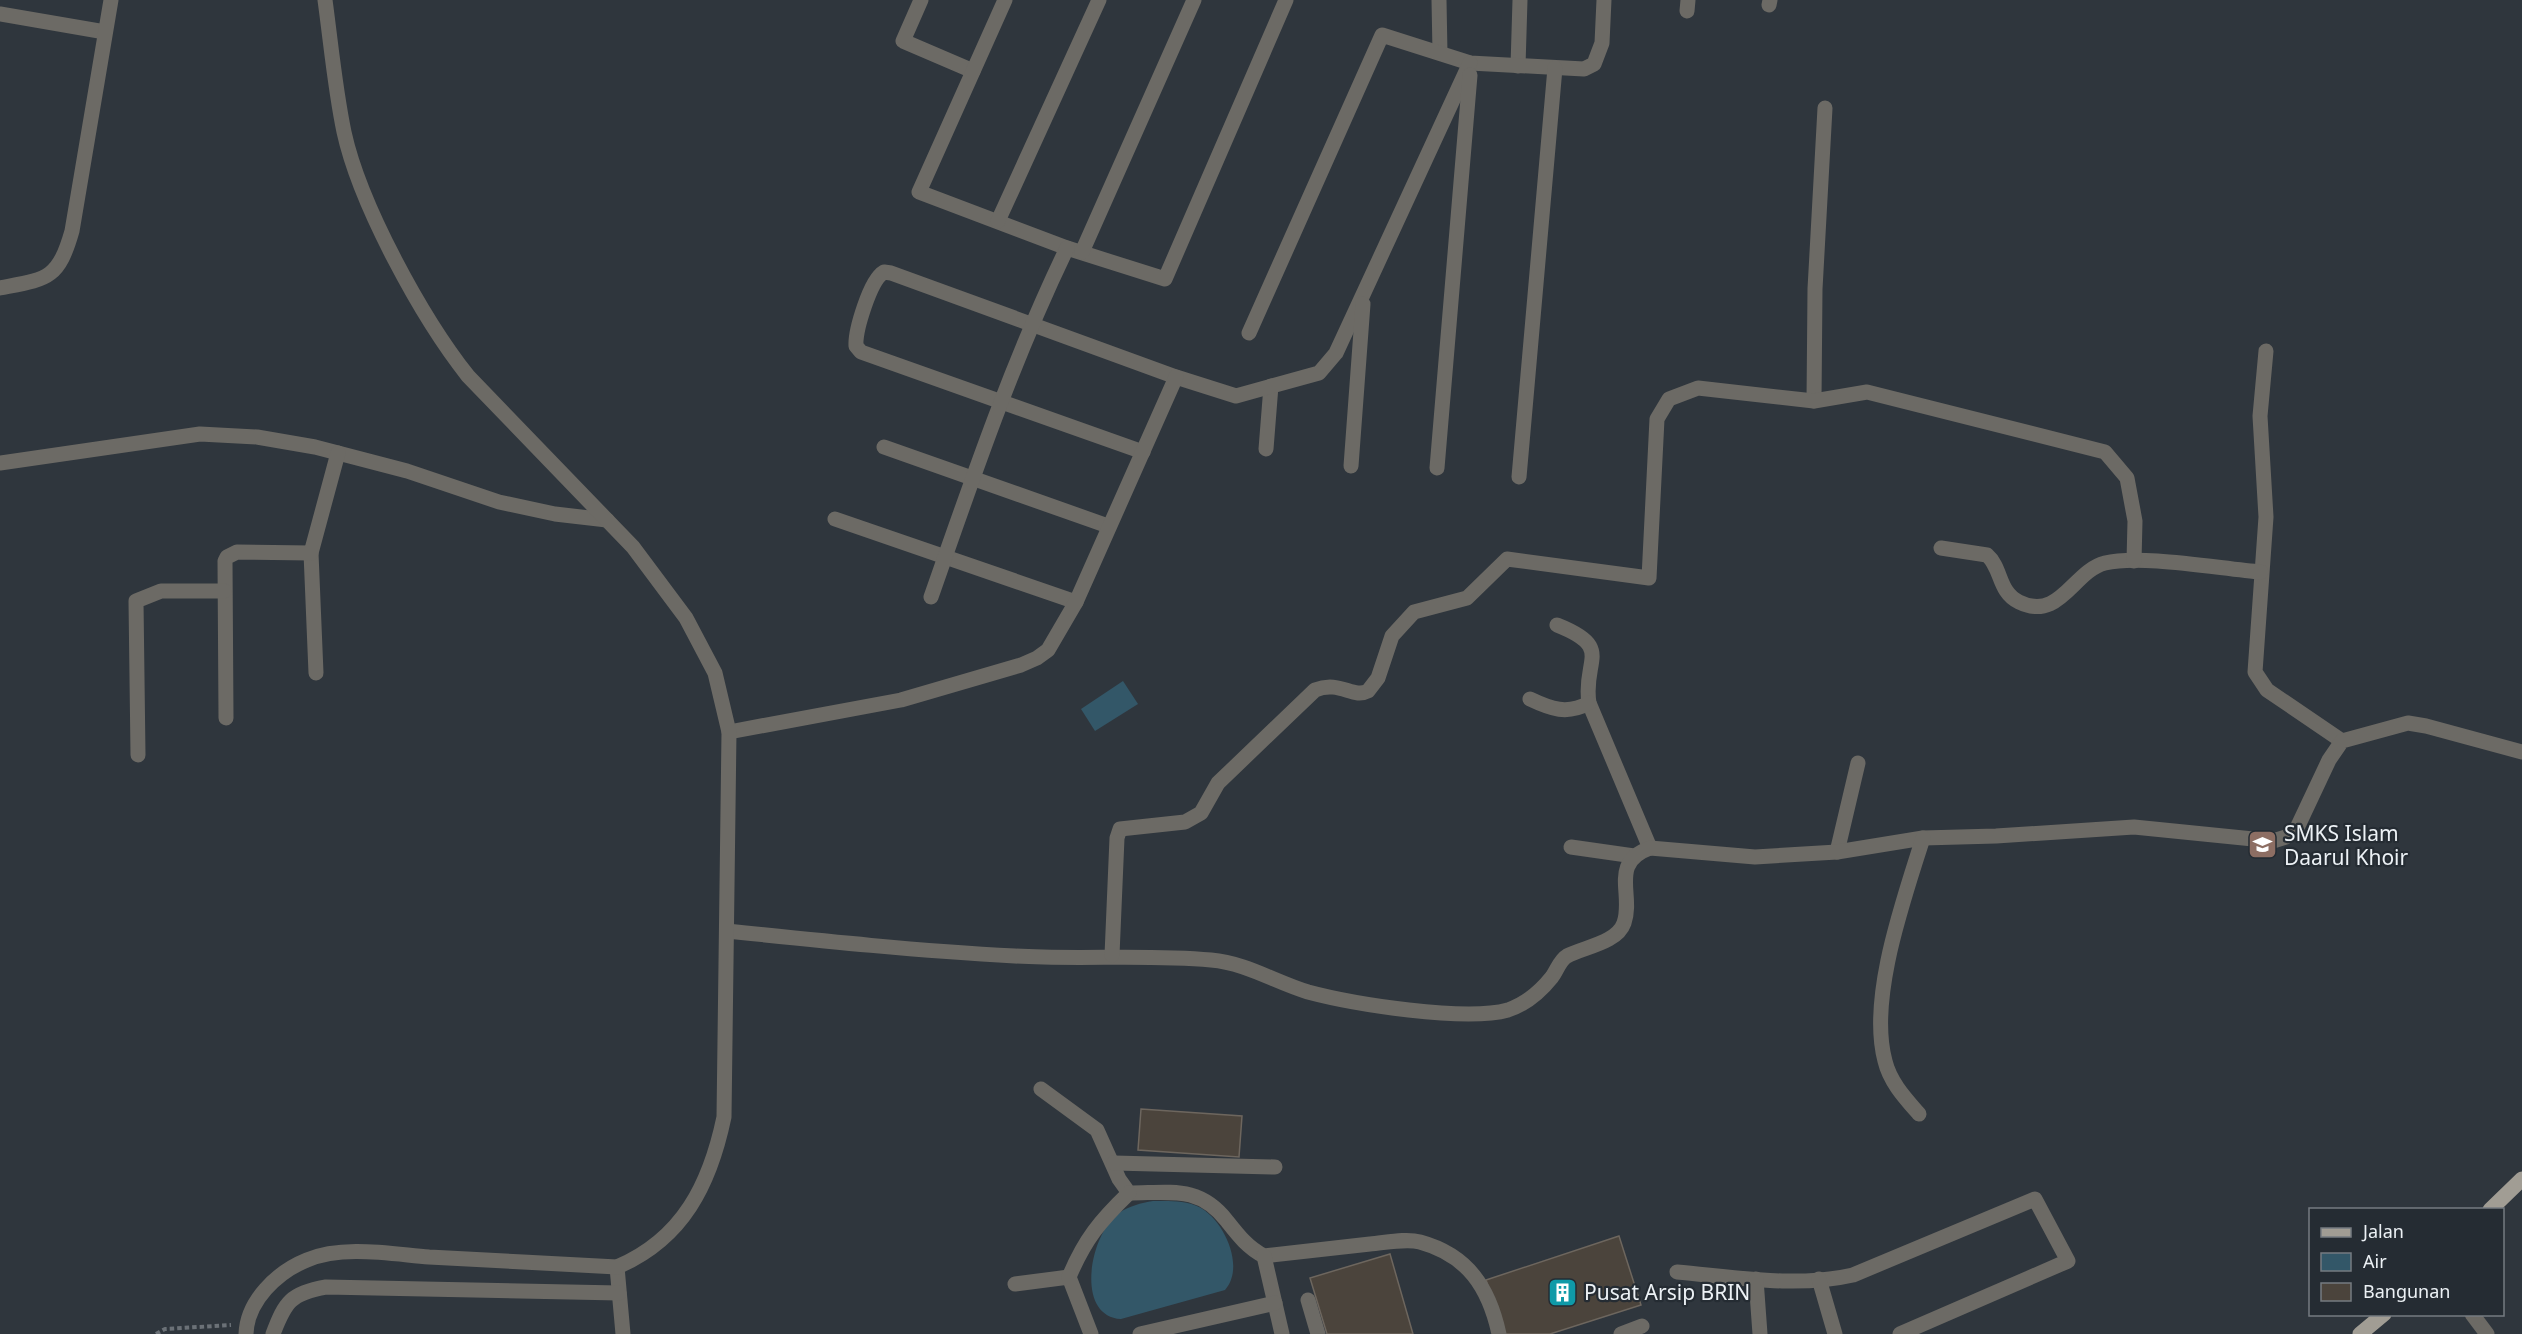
<svg xmlns="http://www.w3.org/2000/svg" width="2522" height="1334" font-family="'Noto Sans',sans-serif">
	<style>
		.water { fill: #335768 }
		.building { fill: #4b443c; stroke: #6d665e; stroke-width: 1.5 }
		.lines { fill: none; stroke-linecap: round; stroke-linejoin: round }
		.path { stroke: #6b7177; stroke-width: 4; stroke-dasharray: 4.5 3; stroke-linecap: butt }
		.minor { stroke: #6c6a65; stroke-width: 15 }
		.major { stroke: #a19d94; stroke-width: 15 }
		.labels { text-anchor: middle; dominant-baseline: central; stroke-width: 4.5; stroke-linejoin: round; paint-order: stroke }
		.poi-label { font-size: 21px; fill: #ecf1f5; stroke: #252c33; text-anchor: start }
	</style>
	<rect width="100%" height="100%" fill="#2f363d"/>
	<g class="water">
		<polygon points="1123,681 1138,704 1095,731 1081,709"/>
		<path d="M1153,1201C1169,1201 1185,1200 1199,1207C1223,1219 1246,1266 1225,1290L1121,1319C1074,1316 1090,1233 1119,1213C1129,1206 1141,1203 1153,1201Z"/>
	</g>
	<g class="building">
		<polygon points="1141,1109 1242,1116 1239,1157 1138,1150"/>
		<polygon points="1619,1236 1641,1305 1550,1334 1503,1334 1486,1280"/>
		<polygon points="1390,1254 1413,1334 1327,1334 1310,1278"/>
	</g>
	<g class="lines">
		<polyline class="path" points="156,1334 165,1329 231,1325"/>
		<g class="minor">
			<polyline points="921,0 903,41 973,71"/>
			<polyline points="1005,0 919,192 1067,248 1165,279 1286,0"/>
			<polyline points="1439,0 1440,53"/>
			<polyline points="1769,5 1770,0"/>
			<polyline points="1687,11 1688,0"/>
			<polyline points="0,14 105,32"/>
			<polyline points="1518,66 1520,0"/>
			<polyline points="998,221 1099,0"/>
			<polyline points="1082,252 1194,0"/>
			<path d="M0,288C47,279 58,280 72,231L111,0"/>
			<polyline points="1249,333 1382,35 1470,63 1584,69 1594,64 1602,43 1604,0"/>
			<polyline points="2266,351 2260,416 2266,517 2255,672 2267,690 2342,741"/>
			<polyline points="1814,401 1815,289 1825,108"/>
			<polyline points="884,447 1108,526"/>
			<polyline points="1266,449 1271,386"/>
			<path d="M1143,452L861,352L856,346C855,331 870,280 884,272L891,273L1176,377L1236,396L1319,373L1336,353L1470,63"/>
			<polyline points="0,463 200,434 257,437 315,447 407,471 499,502 555,514 607,520"/>
			<polyline points="1351,466 1363,304"/>
			<polyline points="1437,468 1470,75"/>
			<polyline points="1519,477 1555,68"/>
			<polyline points="835,519 1076,602"/>
			<path d="M1941,548L1987,555C2002,568 1998,592 2019,602C2060,622 2073,571 2105,563C2141,554 2221,569 2261,572"/>
			<polyline points="311,553 316,673"/>
			<path d="M931,597C973,477 1012,362 1067,248"/>
			<path d="M1557,625C1615,648 1582,660 1589,703L1650,848"/>
			<path d="M1530,699C1551,709 1567,715 1589,703"/>
			<polyline points="226,718 225,561 227,557 237,552 311,553 338,453"/>
			<polyline points="729,732 901,700 1021,665 1037,658 1048,650 1076,602 1176,377"/>
			<polyline points="138,755 136,601 161,591 224,591"/>
			<polyline points="1571,847 1634,856"/>
			<polyline points="1837,852 1858,763"/>
			<path d="M727,931C823,941 919,951 1015,956C1080,960 1145,954 1211,960C1246,963 1275,982 1308,992C1353,1004 1465,1022 1508,1010C1526,1004 1540,992 1552,977C1557,970 1560,960 1567,956C1584,947 1617,943 1624,923C1634,894 1609,863 1650,848L1755,857L1837,852L1923,838L1996,836L2134,827L2273,841L2286,837L2297,828L2329,760L2342,741L2408,723L2426,726L2522,752"/>
			<path d="M1112,955L1117,838L1120,829L1185,822L1201,813L1218,783L1315,690C1340,680 1353,699 1368,691L1378,678L1392,636L1414,612L1467,598L1507,559L1649,578L1657,419L1669,399L1698,388L1814,401L1867,392L2105,452L2127,478L2135,521L2134,561"/>
			<path d="M1041,1089L1097,1130L1119,1179L1129,1193C1170,1193 1199,1185 1227,1221C1238,1235 1248,1248 1264,1256C1299,1252 1334,1248 1370,1244C1384,1243 1406,1238 1420,1242C1468,1255 1489,1288 1499,1334"/>
			<path d="M1919,1114C1905,1098 1890,1082 1885,1061C1868,998 1904,899 1923,838"/>
			<polyline points="1114,1163 1275,1167"/>
			<polyline points="1264,1256 1282,1334"/>
			<polyline points="617,1267 623,1334"/>
			<path d="M1677,1272C1734,1277 1797,1288 1853,1275L2035,1199L2068,1261L1900,1334"/>
			<polyline points="1756,1279 1760,1334"/>
			<polyline points="1819,1279 1835,1334"/>
			<polyline points="1015,1284 1069,1277"/>
			<polyline points="1308,1300 1318,1334"/>
			<polyline points="2472,1314 2487,1334"/>
			<path d="M246,1334C247,1301 277,1272 307,1260C343,1245 391,1254 429,1257C492,1260 554,1264 617,1267C683,1239 710,1184 724,1117L729,732L715,673L686,618L633,547L468,376C422,318 360,205 344,132C335,89 331,44 325,0"/>
			<path d="M273,1334C285,1302 291,1293 326,1287L619,1293"/>
			<path d="M1091,1334L1069,1277C1085,1239 1100,1221 1129,1193"/>
			<polyline points="1140,1334 1275,1303"/>
			<polyline points="1621,1334 1642,1326"/>
		</g>
		<g class="major">
			<polyline points="2490,1210 2522,1179"/>
			<polyline points="2360,1334 2384,1314"/>
		</g>
	</g>
	<defs>
		<symbol id="school-square" viewBox="-11 -11 22 22"><rect x="-9" y="-9" width="18" height="18" rx="4" fill="#8d6e63" stroke="#252c33"/><path d="M0-5L7-2L0 1L-7-2ZM-4 1L0 2.5L4 1V4Q0 6-4 4Z" fill="#fff"/></symbol>
		<symbol id="building-square" viewBox="-11 -11 22 22"><rect x="-9" y="-9" width="18" height="18" rx="4" fill="#0f9aa8" stroke="#252c33"/><path d="M-4-6H4V6H1V3H-1V6H-4ZM-2.5-4.3h1.7v1.8h-1.7ZM.8-4.3h1.7v1.8H.8ZM-2.5-1h1.7V.8h-1.7ZM.8-1h1.7V.8H.8Z" fill="#fff"/></symbol>
	</defs>
	<g fill-rule="evenodd">
		<use href="#school-square" x="2246" y="828" width="33" height="33"/>
		<use href="#building-square" x="1546" y="1276" width="33" height="33"/>
	</g>
	<g class="labels">
		<g class="poi-label">
			<text x="2284" y="833">SMKS Islam<tspan x="2284" dy="24">Daarul Khoir</tspan></text>
			<text x="1584" y="1292">Pusat Arsip BRIN</text>
		</g>
	</g>
	<rect x="2309" y="1208" width="195" height="108" fill="#252c33" stroke="#757b81" stroke-width="1.5"/>
	<rect x="2321" y="1228" width="30" height="9" fill="#a19d94" stroke="#757b81" stroke-width="1.5"/>
	<text x="2363" y="1238" font-size="18" fill="#ecf1f5">Jalan</text>
	<rect x="2321" y="1253" width="30" height="18" fill="#335768" stroke="#757b81" stroke-width="1.5"/>
	<text x="2363" y="1268" font-size="18" fill="#ecf1f5">Air</text>
	<rect x="2321" y="1283" width="30" height="18" fill="#4b443c" stroke="#757b81" stroke-width="1.5"/>
	<text x="2363" y="1298" font-size="18" fill="#ecf1f5">Bangunan</text>
</svg>
